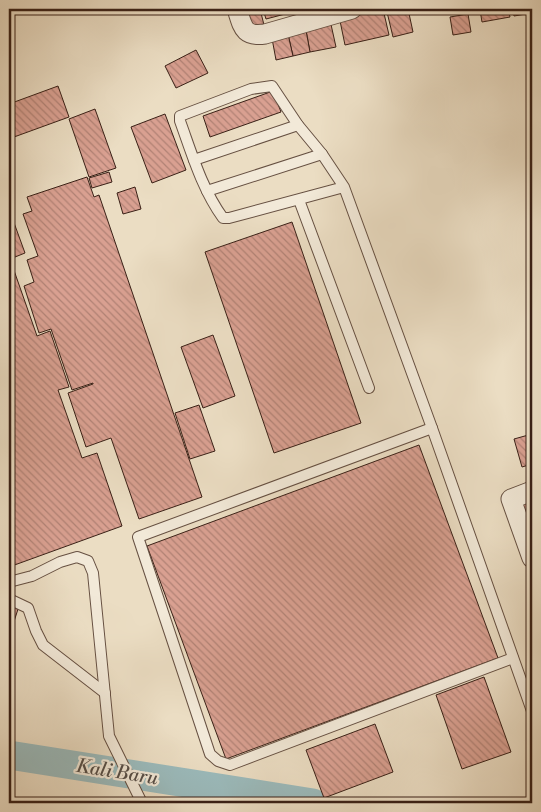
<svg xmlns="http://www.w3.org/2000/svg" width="541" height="812" font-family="'Libre Bodoni',serif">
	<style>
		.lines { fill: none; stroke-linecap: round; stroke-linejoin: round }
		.river { stroke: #9bbabb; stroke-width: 29 }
		.building { fill: url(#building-back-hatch); stroke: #3a2117 }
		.lane-casing { stroke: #665042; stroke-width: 12 }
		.street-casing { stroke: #665042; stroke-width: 21 }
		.lane { stroke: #f2e9d8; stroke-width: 10 }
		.street { stroke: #f2e9d8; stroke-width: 19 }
		.labels { text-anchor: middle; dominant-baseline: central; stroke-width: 4.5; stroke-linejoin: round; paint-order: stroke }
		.water-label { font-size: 19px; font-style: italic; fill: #574f48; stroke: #f2e9d8 }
	</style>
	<defs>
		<pattern id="building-back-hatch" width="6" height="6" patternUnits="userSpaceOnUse" patternTransform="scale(1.25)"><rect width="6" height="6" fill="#d9a091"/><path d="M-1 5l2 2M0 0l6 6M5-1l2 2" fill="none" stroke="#b18275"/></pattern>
	</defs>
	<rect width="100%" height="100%" fill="#ebddc3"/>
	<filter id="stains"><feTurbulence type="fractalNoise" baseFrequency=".004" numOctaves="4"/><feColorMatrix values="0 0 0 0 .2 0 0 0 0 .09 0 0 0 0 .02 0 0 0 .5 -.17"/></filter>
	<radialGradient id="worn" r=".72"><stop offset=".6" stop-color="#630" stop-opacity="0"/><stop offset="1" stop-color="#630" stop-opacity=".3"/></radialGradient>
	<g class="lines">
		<polyline class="river" points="9,755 313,803"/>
	</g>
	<g class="building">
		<polygon points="245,9 260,9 264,25 250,29"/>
		<polygon points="263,9 288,9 289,13 266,19"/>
		<polygon points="291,9 302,9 303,12 292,14"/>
		<polygon points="370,9 383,9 389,35 345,45 339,16"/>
		<polygon points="403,9 408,9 413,32 393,37 387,12"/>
		<polygon points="446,9 468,9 448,14"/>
		<polygon points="488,9 508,9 510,17 482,22 480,10"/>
		<polygon points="513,9 526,9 526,14 514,16"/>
		<polygon points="468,14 471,32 453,35 450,17"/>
		<polygon points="330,20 336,47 310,52 305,25"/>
		<polygon points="305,25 310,52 293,56 287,30"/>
		<polygon points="287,30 293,56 276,60 271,33"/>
		<polygon points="196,50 208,73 176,88 165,66"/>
		<polygon points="58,86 69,117 14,137 9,122 9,104"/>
		<polygon points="273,91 281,112 210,137 203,116"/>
		<polygon points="95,109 116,168 89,177 69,119"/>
		<polygon points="165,114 186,170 152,183 131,127"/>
		<polygon points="109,172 112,182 92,188 89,178"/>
		<polygon points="87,177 94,197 99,195 202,497 139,519 111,438 86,447 68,393 93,384 93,383 72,390 51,329 39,333 24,286 34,282 27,260 38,256 23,214 32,211 27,197"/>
		<polygon points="135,187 141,209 123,214 117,193"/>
		<polygon points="9,209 25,253 10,259 37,336 50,331 69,387 58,390 82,458 97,453 122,526 9,567"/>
		<polygon points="292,222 361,423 274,453 205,252"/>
		<polygon points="213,335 235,396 203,408 181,347"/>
		<polygon points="199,405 215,451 190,459 175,413"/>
		<polygon points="532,434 532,464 522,467 514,439"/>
		<polygon points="419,445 498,658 226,759 147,546"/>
		<polygon points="532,494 532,540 518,499"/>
		<polygon points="9,603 19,606 9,637"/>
		<polygon points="484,677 511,752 462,769 436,695"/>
		<polygon points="375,724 393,772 324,798 306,750"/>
	</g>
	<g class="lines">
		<defs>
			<g id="lane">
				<polyline points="194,160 298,125"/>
				<path d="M344,187L229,218H223C202,189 192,154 180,121V116L251,89L272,86L298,125L322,154L344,187L432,428L532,711"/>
				<polyline points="207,191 322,154"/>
				<polyline points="299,200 369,388"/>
				<polyline points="432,428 138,537 210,754 218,761 230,765 513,658"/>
				<polyline points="9,582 32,576 60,562 77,557 88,561 93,573 109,736 142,803"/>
				<polyline points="9,599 28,608 36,631 43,645 105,693"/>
			</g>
			<g id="street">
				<path d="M237,9C243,27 243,37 265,34L352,9"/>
				<polyline points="532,491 511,499 532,558"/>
			</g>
		</defs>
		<use href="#lane" class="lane-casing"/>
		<use href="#street" class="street-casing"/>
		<use href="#lane" class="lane"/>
		<use href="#street" class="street"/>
	</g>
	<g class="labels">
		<g class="water-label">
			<text transform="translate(117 772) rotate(9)">Kali Baru</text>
		</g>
	</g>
	<rect width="541" height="812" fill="none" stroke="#ebddc3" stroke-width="30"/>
	<rect x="10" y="10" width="521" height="792" fill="none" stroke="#3a2117" stroke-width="2.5"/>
	<rect x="15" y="15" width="511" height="782" fill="none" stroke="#3a2117"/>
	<rect width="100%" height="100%" filter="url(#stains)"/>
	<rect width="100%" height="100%" fill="url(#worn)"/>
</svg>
